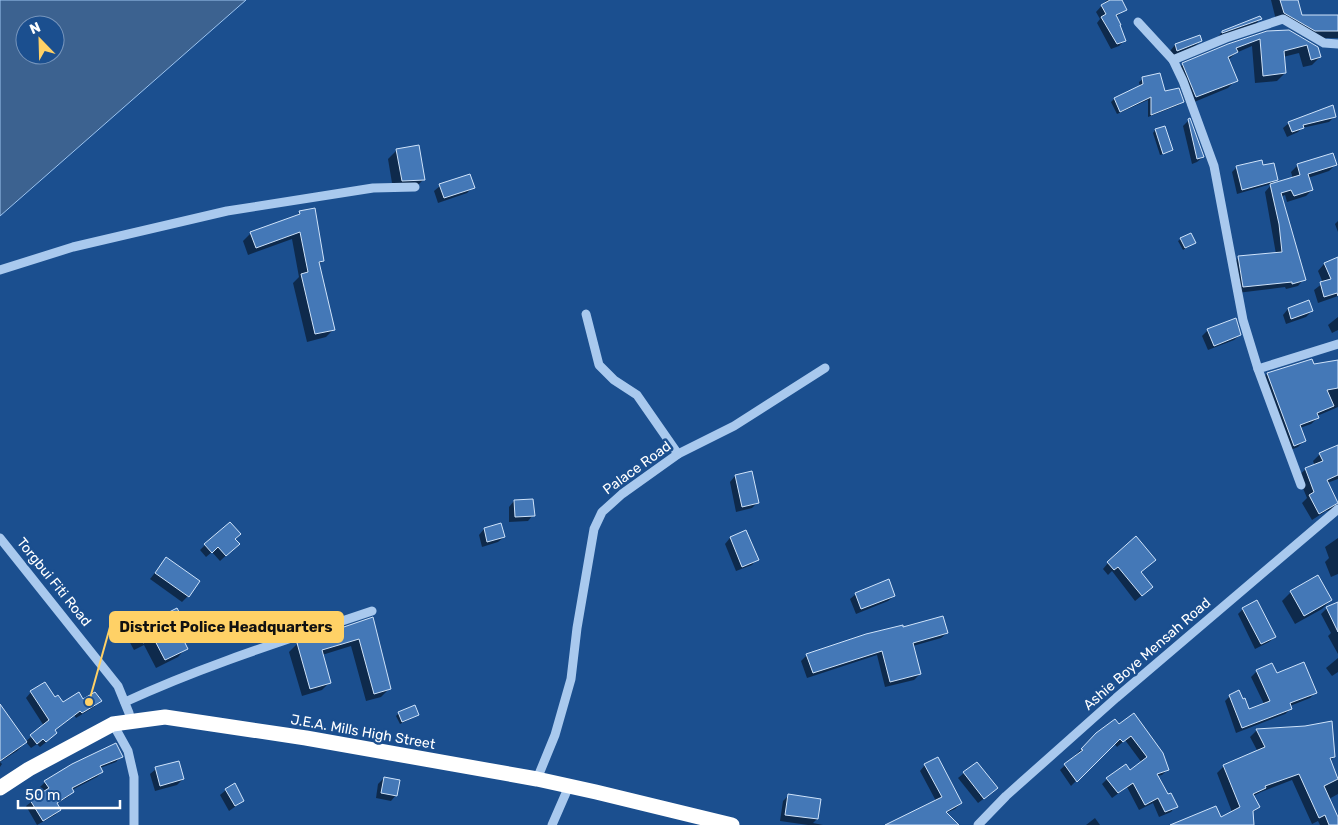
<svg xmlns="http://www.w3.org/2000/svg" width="1338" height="825" font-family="Rubik,sans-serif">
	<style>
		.water { fill: #3c6290; stroke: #9cc4f0; fill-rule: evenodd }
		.shadow { fill: #0007 }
		.building { fill: #4478b7; stroke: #cfe3fa }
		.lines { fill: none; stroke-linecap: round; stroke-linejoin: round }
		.minor { stroke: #a9c9ee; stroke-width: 9 }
		.highway { stroke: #fff; stroke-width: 15 }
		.labels { text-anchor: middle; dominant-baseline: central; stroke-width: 5; stroke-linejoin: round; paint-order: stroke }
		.street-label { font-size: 14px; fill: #fff; stroke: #1b4f8f }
		.leader { fill: none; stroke: #ffd166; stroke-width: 2 }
		.callout-dot { fill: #ffd166; stroke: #1b4f8f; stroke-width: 2 }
		.callout { fill: #ffd166; stroke: #ffd166; stroke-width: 2 }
		.callout-label { font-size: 15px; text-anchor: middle; font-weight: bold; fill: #111 }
	</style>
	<rect width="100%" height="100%" fill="#1b4f8f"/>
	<path class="water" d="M0,0H246L0,216ZM25,25H55V55H25Z"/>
	<g class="shadow">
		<polygon points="1107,0 1121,0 1125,10 1116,17 1124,41 1119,46 1111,49 1097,23 1100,19 1096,12"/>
		<polygon points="1271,0 1296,0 1301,16 1338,16 1338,38 1307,38 1276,20"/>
		<polygon points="1260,19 1255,25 1217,38 1222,32"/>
		<polygon points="1267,32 1317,48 1320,57 1312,65 1303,67 1299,53 1283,57 1285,73 1277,81 1255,83 1252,46 1236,53 1228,60 1236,80 1228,88 1187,105 1175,72 1183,64"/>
		<polygon points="1199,37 1201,41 1195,46 1172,56 1170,51 1175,45"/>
		<polygon points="1143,79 1164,93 1183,102 1179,105 1148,117 1148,100 1117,114 1111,102 1114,99 1140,87 1139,82"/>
		<polygon points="1334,117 1329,122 1302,128 1298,132 1287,137 1283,128 1289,123"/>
		<polygon points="1189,120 1203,157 1197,162 1192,164 1183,126"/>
		<polygon points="1155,130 1172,150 1169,152 1160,155 1153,133"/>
		<polygon points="397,150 424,179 415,188 393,189 388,159"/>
		<polygon points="1298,165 1335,165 1329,171 1308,178 1312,190 1306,196 1287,202 1285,195 1281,197 1304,279 1298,286 1286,289 1285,287 1237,293 1232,264 1239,258 1276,254 1265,192 1271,185 1293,179 1291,172"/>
		<polygon points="1237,167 1262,167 1276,179 1271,184 1237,194 1232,172"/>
		<polygon points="440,186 473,187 467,193 438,203 434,191"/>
		<polygon points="300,212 323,260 319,265 334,329 326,337 307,342 293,283 299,277 292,239 248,255 243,241 251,233 295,217"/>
		<polygon points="1338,221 1338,232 1335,224"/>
		<polygon points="1181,239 1194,243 1183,250 1178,241"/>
		<polygon points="1338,258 1338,296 1318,303 1314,290 1323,283 1318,271 1324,264"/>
		<polygon points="1309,302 1312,311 1306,317 1286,324 1283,315 1288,309"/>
		<polygon points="1338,317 1338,330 1332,333 1328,325"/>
		<polygon points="1208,330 1240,335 1234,340 1208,350 1202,336"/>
		<polygon points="1311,360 1313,365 1338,361 1338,407 1317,416 1318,418 1311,424 1300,428 1304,441 1298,447 1288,451 1261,380 1267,374"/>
		<polygon points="1338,447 1338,479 1327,483 1338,503 1331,510 1326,511 1312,520 1302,503 1307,498 1298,476 1306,469 1315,466 1313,461 1320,454"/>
		<polygon points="735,476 758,502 752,508 736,512 730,482"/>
		<polygon points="514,501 533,515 528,521 509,522 509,507"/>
		<polygon points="484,529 504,537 498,542 482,547 479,535"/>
		<polygon points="746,531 757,559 752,565 736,571 725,544 730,538"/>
		<polygon points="1338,538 1338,574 1331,577 1325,562 1329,558 1325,547"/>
		<polygon points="234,540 232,550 220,561 212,552 206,557 200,550 205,545"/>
		<polygon points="166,559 188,596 182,602 150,579"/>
		<polygon points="1108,563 1140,573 1146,592 1135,601 1112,571 1108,575 1103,569"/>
		<polygon points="1318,577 1331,600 1322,609 1295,624 1282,601 1291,592"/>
		<polygon points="856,594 894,596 888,601 856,614 850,599"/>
		<polygon points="1338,603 1338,654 1328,636 1331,633 1321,614 1327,608"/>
		<polygon points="1243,609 1275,637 1269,642 1255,649 1238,614"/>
		<polygon points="372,619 389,689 381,697 366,701 351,646 322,655 330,682 322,690 302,696 289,652 297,644"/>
		<polygon points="183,623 177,629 186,648 178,657 156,668 144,645 134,650 128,639 137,630"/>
		<polygon points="902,628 947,633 941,638 913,646 920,674 914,680 885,687 877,655 807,678 801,661 807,655"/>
		<polygon points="1338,658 1338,672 1332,676 1326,668"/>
		<polygon points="1257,671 1277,675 1315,693 1310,698 1290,706 1291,709 1285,714 1236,733 1225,701 1230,696 1248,710 1264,704 1251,677"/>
		<polygon points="31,692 54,699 63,704 100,701 94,707 76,718 74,715 54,731 50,739 40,747 37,744 31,748 26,742 17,751 0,762 2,764 0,767 0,712 25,742 44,726 26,698"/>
		<polygon points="399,713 418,715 400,724 396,716"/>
		<polygon points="1134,715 1168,769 1162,775 1157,776 1168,796 1176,806 1171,812 1159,817 1153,803 1139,810 1127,787 1112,798 1102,784 1107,779 1130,772 1142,763 1125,740 1117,747 1114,743 1071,786 1060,770 1097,734 1119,725"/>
		<polygon points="1257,730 1334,757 1330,761 1338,779 1338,794 1329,799 1338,820 1338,825 1320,825 1318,821 1312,824 1292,780 1261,792 1253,796 1259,807 1252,813 1253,825 1220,825 1232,812 1217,773 1224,766 1258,752 1250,737"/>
		<polygon points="121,756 116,762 100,768 102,772 97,777 72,790 73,792 68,797 56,804 60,810 55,815 37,825 26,806 43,793 40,787 45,782"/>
		<polygon points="925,765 961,803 955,809 946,813 958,825 895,825 936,801 920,771"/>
		<polygon points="156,769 183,779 177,785 155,791 150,774"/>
		<polygon points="964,773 990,794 978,803 958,778"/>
		<polygon points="384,778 396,795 391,801 376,798 378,784"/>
		<polygon points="226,790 243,801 229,811 220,795"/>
		<polygon points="788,796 820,800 817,819 813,823 823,825 808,825 780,821 783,801"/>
		<polygon points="1095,818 1100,825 1086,825"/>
	</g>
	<g class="building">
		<polygon points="1110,0 1122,0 1127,10 1116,15 1121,25 1120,25 1126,41 1117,44 1101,17 1106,14 1101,5"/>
		<polygon points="1280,0 1298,0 1302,15 1338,15 1338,31 1315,31 1284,13"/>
		<polygon points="1260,16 1262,19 1222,33 1222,31"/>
		<polygon points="1289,30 1318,47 1321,57 1311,60 1307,45 1284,51 1286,73 1263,76 1260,39 1236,48 1238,52 1228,57 1238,81 1196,97 1182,63 1228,44 1267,31"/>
		<polygon points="1200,35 1202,41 1177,51 1175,44"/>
		<polygon points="1160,73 1165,91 1179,88 1184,102 1151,115 1151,97 1120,112 1114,98 1143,84 1142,77"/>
		<polygon points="1333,105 1336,117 1303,125 1304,128 1292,132 1288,122"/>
		<polygon points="1190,118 1204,157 1197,159 1188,119"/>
		<polygon points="1165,126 1173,150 1163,154 1155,129"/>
		<polygon points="419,145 425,180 402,181 396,149"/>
		<polygon points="1333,153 1337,165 1308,174 1313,190 1294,196 1291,190 1281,193 1306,280 1292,284 1292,282 1243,287 1238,256 1282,252 1279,224 1270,184 1300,175 1297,164"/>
		<polygon points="1262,160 1263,165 1274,163 1278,180 1242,190 1236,166"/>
		<polygon points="470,174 475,188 444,198 439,184"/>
		<polygon points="315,208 324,261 319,262 335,330 315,334 301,274 308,272 300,232 256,248 250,232 300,214 299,211"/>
		<polygon points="1191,233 1196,243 1185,248 1180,238"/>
		<polygon points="1338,257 1338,296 1337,293 1324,297 1320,282 1331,279 1324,263"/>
		<polygon points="1309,300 1313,311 1291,319 1288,308"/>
		<polygon points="1236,318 1241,335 1214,346 1207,329"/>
		<polygon points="1312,359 1314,364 1338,360 1338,388 1327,390 1334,406 1317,413 1319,418 1300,425 1306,441 1294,446 1267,373"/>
		<polygon points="1338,445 1338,475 1327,480 1338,503 1319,514 1309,495 1314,492 1305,468 1323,461 1319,453"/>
		<polygon points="752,471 759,503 742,507 735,475"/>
		<polygon points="533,499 535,516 515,517 514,500"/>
		<polygon points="230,522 241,534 235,539 240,544 226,556 218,547 212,553 204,544"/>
		<polygon points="501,523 505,537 487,542 484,528"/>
		<polygon points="746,530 759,560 742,567 730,537"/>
		<polygon points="1136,536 1156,560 1141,572 1153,587 1142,596 1118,567 1114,570 1107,562"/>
		<polygon points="166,557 200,581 189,597 155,573"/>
		<polygon points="1318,575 1332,600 1304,616 1290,591"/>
		<polygon points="889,579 895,596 861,609 855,593"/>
		<polygon points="1257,600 1276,637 1261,644 1242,608"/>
		<polygon points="1338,602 1338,632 1326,607"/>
		<polygon points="177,608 185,623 177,627 188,649 165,660 153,637 143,643 136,629"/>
		<polygon points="943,616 948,633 913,643 921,674 890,682 882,651 813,673 806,654 866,634 903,625 903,627"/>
		<polygon points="373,617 391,689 374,694 359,639 322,650 331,683 310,689 297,643"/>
		<polygon points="1304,662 1317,693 1290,703 1292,709 1242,728 1229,695 1239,690 1243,699 1245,698 1249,709 1270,701 1256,670 1272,663 1277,673"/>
		<polygon points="45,682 55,697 58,695 63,702 79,692 83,699 95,692 102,701 82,713 80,711 55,730 57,733 46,742 43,739 37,744 30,735 49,720 30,691"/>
		<polygon points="0,704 27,742 0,761"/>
		<polygon points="415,705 419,715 402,722 398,712"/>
		<polygon points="1134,713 1163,753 1169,770 1157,774 1168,794 1171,793 1178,807 1165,812 1158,798 1145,805 1133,783 1118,793 1106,778 1126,764 1130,770 1147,757 1131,736 1123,742 1120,739 1077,782 1064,764 1083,750 1081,749 1096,733 1115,719 1119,724"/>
		<polygon points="1332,721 1335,757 1330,758 1338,779 1324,786 1338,817 1338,825 1329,825 1325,815 1319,818 1299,774 1265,786 1266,788 1253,794 1260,807 1253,811 1254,825 1170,825 1216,806 1221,817 1240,807 1223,765 1265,747 1256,729 1305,726"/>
		<polygon points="116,743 123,757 100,766 103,772 72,788 74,792 57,803 61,810 43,821 30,800 49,788 44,781 72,764"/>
		<polygon points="938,757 962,803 946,812 959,825 885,825 942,797 924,764"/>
		<polygon points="179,761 184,779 160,786 155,767"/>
		<polygon points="977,762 998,788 984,799 963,772"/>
		<polygon points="384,777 400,780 397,796 381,793"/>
		<polygon points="235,783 244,801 235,806 225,789"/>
		<polygon points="788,794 821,799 818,819 785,815"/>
	</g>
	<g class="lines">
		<g class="minor">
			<polyline points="1138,22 1173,60"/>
			<polyline points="0,270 73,247 227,211 373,188 415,187"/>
			<polyline points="586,314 599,365 614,380 637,395 678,454"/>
			<polyline points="1258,369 1243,320 1214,166 1183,81 1173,60 1226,38 1283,19 1324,43 1338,44"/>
			<polyline points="1301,485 1258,369 1338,344"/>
			<polyline points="0,538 118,686 129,713 131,721"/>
			<path d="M125,702C205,665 289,639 372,611"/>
			<polyline points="113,724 128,751 134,777 134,825"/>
			<polyline points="537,779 555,735 571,679 577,628 594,529 602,512 622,494 678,454 734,426 825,368"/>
			<polyline points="552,825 569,786"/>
			<polyline points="978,825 1006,796 1116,698 1338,509"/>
		</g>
		<polyline class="highway" points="0,788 29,769 113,724 165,717 306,738 537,779 596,792 732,825"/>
	</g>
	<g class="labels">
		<g class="street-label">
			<text transform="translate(637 468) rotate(-36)">Palace Road</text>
			<text transform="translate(54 582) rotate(51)">Torgbui Fiti Road</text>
			<text transform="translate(1147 654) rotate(-41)">Ashie Boye Mensah Road</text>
			<text transform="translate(363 732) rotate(10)">J.E.A. Mills High Street</text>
		</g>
	</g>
	<path class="leader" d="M89 702L110 627"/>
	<circle class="callout-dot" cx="89" cy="702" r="5"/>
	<rect class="callout" x="110" y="612" width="233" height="30" rx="5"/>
	<g class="callout-label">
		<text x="226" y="632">District Police Headquarters</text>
	</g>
	<g transform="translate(40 40) rotate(337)"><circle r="24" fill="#1b4f8f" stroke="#7695bc"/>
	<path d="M0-4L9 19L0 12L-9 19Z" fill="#ffd166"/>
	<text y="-8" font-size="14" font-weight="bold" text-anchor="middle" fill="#ffffff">N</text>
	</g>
	<path d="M18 800v8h102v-8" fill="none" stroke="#ffffff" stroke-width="2.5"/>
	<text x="25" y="800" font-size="15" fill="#ffffff" stroke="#1b4f8f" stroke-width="4" paint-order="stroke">50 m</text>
</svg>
